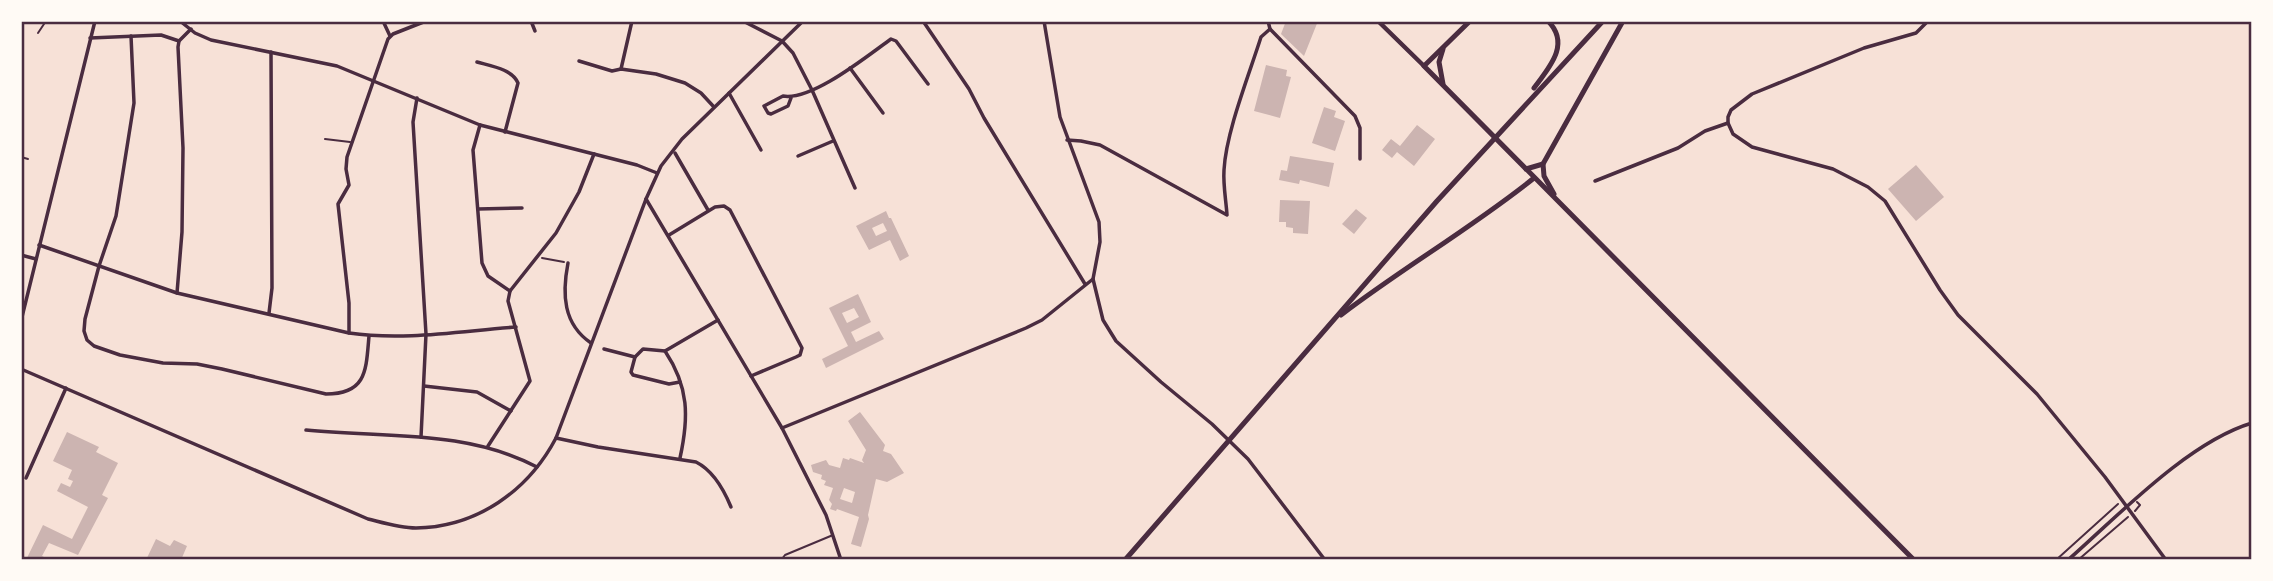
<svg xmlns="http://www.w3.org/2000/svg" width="2273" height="581" font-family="'Archivo Narrow',sans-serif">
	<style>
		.building { fill: #ccb4b1; fill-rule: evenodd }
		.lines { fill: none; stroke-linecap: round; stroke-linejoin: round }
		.path { stroke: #4a2c40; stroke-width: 2 }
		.service { stroke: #4a2c40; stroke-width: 2 }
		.minor { stroke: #4a2c40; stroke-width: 3.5 }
		.tertiary { stroke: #4a2c40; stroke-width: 3.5 }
		.secondary { stroke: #4a2c40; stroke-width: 4.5 }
		.primary { stroke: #4a2c40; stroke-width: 5 }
		.neatline { fill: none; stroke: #4a2c40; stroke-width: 2.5 }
	</style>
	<rect width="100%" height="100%" fill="#f7e1d7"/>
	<g class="building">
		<polygon points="1286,21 1318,21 1304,56 1281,34"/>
		<polygon points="1266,65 1287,70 1286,76 1291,77 1280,118 1254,111"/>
		<polygon points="1324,107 1336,111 1334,117 1345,121 1335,151 1312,143"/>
		<polygon points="1417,125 1435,139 1414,166 1397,152 1392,158 1382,150 1391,139 1400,146"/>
		<polygon points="1290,156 1334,163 1329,187 1300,180 1299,184 1279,180 1281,170 1287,171"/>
		<polygon points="1916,165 1944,197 1916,221 1888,189"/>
		<polygon points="1280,200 1310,201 1308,234 1293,233 1293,228 1286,227 1286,222 1279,222"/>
		<polygon points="1356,209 1367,218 1354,234 1342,224"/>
		<path d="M886,211L889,218H891L909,256L900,261L890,240L869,250L856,226ZM883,223L887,231L876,236L872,228Z"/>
		<path d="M858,294L871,322L851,332L856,342L879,331L884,339L826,368L822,359L848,346L829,308ZM854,308L859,317L847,323L842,313Z"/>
		<path d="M860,412L885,445L883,451L891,454L904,473L887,482L876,479L868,515L869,519L861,547L851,544L859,517L837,509L836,511L830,509L832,504L829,500L833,488L824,485L826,481L821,479L822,475L813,472L811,465L826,460L829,465L840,468L843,458L849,460L850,458L864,463L862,460L866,450L848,421ZM844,488L855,492L852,503L840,499Z"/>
		<polygon points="67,432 99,447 96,452 118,463 102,495 108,498 78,555 49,543 42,556 50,560 26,560 43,525 72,539 88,507 57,491 61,483 70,487 73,481 68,479 72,470 53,461"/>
		<polygon points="156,539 170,546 174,540 187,546 181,560 146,560"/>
	</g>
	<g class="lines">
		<g class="path">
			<polyline points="542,258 564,262"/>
			<polyline points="2135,511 2140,505 2137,502"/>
			<polyline points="2056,560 2118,504"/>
			<polyline points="2078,560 2128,517"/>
		</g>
		<g class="service">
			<polyline points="38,33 46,21"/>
			<polyline points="325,139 350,142"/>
			<polyline points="21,157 28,159"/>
			<polyline points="781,560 785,555 833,535"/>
		</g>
		<g class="minor">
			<polyline points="383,21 390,36"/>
			<polyline points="531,21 535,31"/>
			<polyline points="743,21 782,41 793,53 812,90 855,188"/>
			<polyline points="923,21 969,89 984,118 1085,284"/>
			<polyline points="1044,21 1060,117 1099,222 1100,242 1093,279 1103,320 1116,341 1161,382 1212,424 1248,459 1325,560"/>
			<polyline points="1928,21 1916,33 1864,48 1752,94 1731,110 1728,117 1728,123 1733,134 1752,147 1833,169 1868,187 1885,201 1940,290 1958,315 2037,394 2105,477 2166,560"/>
			<polyline points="1270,29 1355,116 1360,128 1360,159"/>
			<path d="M131,36L134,103L116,216L99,266L85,319L84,331L87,340L94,346L120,355L163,363L197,364L222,369L326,394C367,394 366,370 369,336"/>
			<polyline points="90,38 161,35 179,41"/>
			<polyline points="579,61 612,71 621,69 656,74 685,83 701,93 714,107"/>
			<path d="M477,62C491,66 512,69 518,83L505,132"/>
			<polyline points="850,68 883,113"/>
			<polyline points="621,69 632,21"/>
			<polyline points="729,93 761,150"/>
			<polyline points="417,98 413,122 426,334 421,437"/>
			<path d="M791,98L788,106L771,114L768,113L764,106L783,96C812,101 867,56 891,39L896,41L928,84"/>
			<polyline points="480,125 473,150 482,263 488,276 510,291"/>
			<path d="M1067,140L1081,141L1100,145L1227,215C1226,200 1223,185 1224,170C1226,132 1249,75 1261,37L1270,29L1268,21"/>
			<polyline points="675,153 708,210"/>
			<polyline points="798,156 833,141"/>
			<polyline points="1595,181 1678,148 1705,131 1728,123"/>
			<polyline points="646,199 782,428 826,515 841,560"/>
			<polyline points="478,209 522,208"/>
			<polyline points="669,235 715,207 724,206 730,210 802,348 800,355 796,357 751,376"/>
			<path d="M39,245L177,293L349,333C404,341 461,331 516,327"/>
			<polyline points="21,255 36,259"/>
			<path d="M568,263C562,294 563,324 591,343"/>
			<polyline points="177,293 182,232 183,148 178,47 179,41 191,29"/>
			<polyline points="269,313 272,288 271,52"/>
			<polyline points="21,321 95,21"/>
			<polyline points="349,333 349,303 338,204 349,185 346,169 347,157 388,39 393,34 426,21"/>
			<polyline points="604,349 635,357 643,349 665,351 718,320"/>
			<path d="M665,351C689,387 689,417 680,458"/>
			<polyline points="635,357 631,372 633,375 669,384 680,382"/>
			<polyline points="424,386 477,392 511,411"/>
			<polyline points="782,428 1026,328 1042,320 1093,279"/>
			<path d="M306,430C384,438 465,429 537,467"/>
			<path d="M556,438L598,447L696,462C714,471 724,490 731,507"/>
			<polyline points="488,446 530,381 508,301 510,291 556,233 579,192 594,154"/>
			<polyline points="26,478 66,388"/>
		</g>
		<g class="tertiary">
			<polyline points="180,21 195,33 211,40 337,66 480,125 637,165 657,173"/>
			<path d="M21,369L368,519C384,523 400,528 416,528C477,527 528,491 556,438L646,199L661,166L682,139L803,21"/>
			<path d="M2068,560C2118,516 2188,442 2252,423"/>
		</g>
		<polyline class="secondary" points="1378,21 1424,66"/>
		<g class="primary">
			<polyline points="1470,21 1424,66 1914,560"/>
			<polyline points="1443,84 1439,62 1443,49"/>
			<path d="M1534,88C1549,68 1571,44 1548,21"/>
			<polyline points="1526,169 1543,164"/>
			<polyline points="1554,194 1544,176 1543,164 1623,21"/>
			<path d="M1341,315C1404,267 1473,227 1534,178"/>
			<polyline points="1125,560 1437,201 1603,21"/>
		</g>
	</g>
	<rect width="2273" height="581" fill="none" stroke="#fffaf5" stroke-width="46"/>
	<rect x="23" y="23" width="2227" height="535" class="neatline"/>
</svg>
